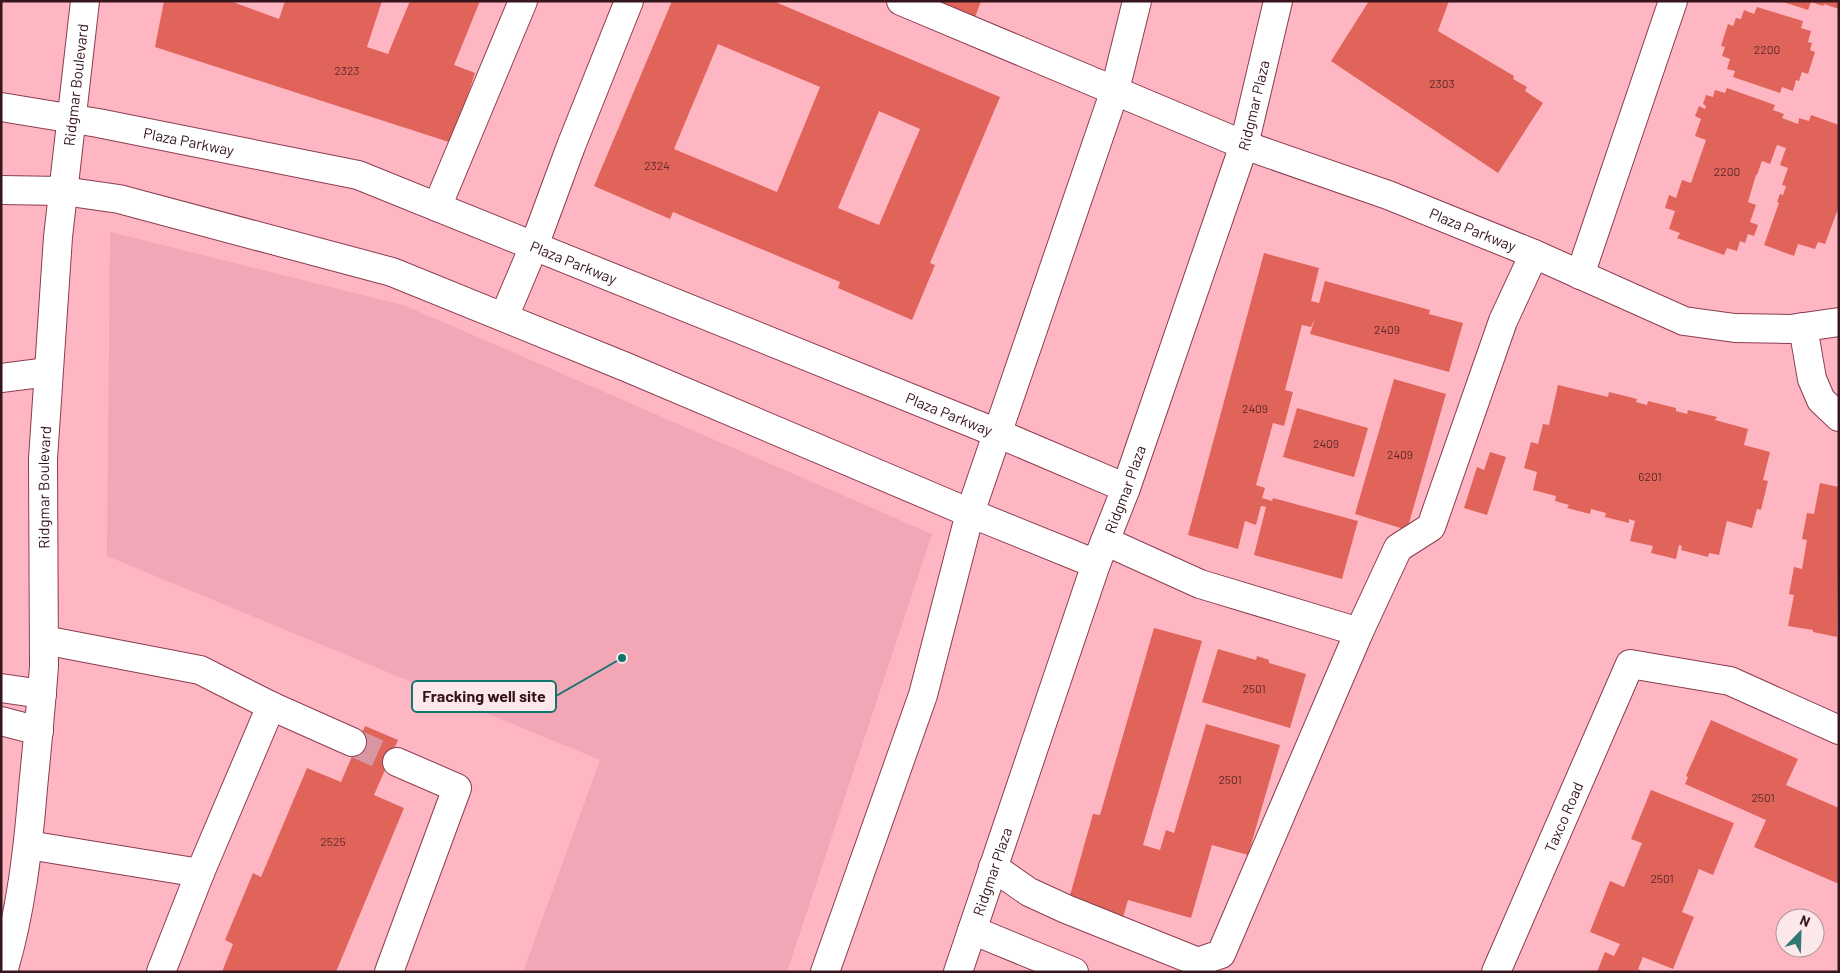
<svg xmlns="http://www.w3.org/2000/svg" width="1840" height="973" font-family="Barlow,sans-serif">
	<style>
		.built { fill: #f3a6b5 }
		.building { fill: #e0645a; fill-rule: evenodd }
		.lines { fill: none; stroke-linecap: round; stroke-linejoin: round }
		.minor-tunnel { stroke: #d796a2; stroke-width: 28; stroke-dasharray: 28 14; stroke-linecap: butt }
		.minor-casing { stroke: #8b3d50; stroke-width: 30 }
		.minor { stroke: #fff; stroke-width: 28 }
		.labels { text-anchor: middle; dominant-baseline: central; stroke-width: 4; stroke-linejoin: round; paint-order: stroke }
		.number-label { font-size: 12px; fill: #60292c }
		.street-label { font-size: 15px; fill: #36151d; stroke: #fce8eb }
		.leader { fill: none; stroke: #0f766e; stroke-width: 2 }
		.callout-dot { fill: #0f766e; stroke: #fce8eb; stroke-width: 2 }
		.callout { fill: #fce8eb; stroke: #0f766e; stroke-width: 2 }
		.callout-label { font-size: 16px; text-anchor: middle; font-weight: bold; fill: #36151d }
	</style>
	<rect width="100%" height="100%" fill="#ffb6c3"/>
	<polygon class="built" points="110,232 406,306 932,534 787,972 523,972 600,760 107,556"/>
	<g class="building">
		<polygon points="164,1 230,1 279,19 285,1 382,1 367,47 388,54 410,1 480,1 454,65 475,73 452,143 155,47"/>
		<path d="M672,1H773L1000,97L930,263L935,265L912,320L838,288L840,282L673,212L670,219L594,186ZM718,44L820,87L777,192L674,149ZM879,111L920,129L879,225L838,208Z"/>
		<polygon points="914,1 981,1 972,25"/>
		<polygon points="1369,1 1449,1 1438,31 1514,76 1513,79 1527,87 1525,91 1543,103 1498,173 1331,61"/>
		<polygon points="1839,1 1839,9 1824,4 1823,6 1811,2 1808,10 1783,2"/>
		<polygon points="1757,7 1803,21 1801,28 1811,31 1808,42 1812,43 1810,50 1815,52 1808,74 1802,72 1799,81 1796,80 1793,91 1782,87 1780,93 1733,77 1735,71 1727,69 1730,59 1722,56 1725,47 1721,46 1728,24 1733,26 1736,18 1741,19 1744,10 1754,14"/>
		<polygon points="1727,88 1775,105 1773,110 1784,114 1782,118 1798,124 1799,118 1809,121 1811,115 1839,125 1839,206 1825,244 1818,242 1815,249 1798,244 1794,256 1764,245 1779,203 1777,202 1780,194 1783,195 1786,186 1782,185 1788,168 1780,165 1786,148 1777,145 1770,164 1762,161 1757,175 1756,175 1748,202 1756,205 1750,222 1758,225 1754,236 1748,234 1745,243 1740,241 1737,251 1727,248 1724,255 1677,238 1680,233 1669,229 1675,211 1665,208 1669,195 1676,198 1682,180 1691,183 1706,140 1695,136 1701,119 1695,116 1699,106 1705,109 1706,106 1703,104 1706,95 1713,97 1715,90 1725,93"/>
		<polygon points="1264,253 1319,268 1311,301 1319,303 1325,281 1430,310 1429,314 1463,323 1449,372 1310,334 1315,318 1311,327 1302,325 1285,390 1293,392 1284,426 1273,423 1256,485 1265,488 1262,498 1272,501 1273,498 1358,521 1342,579 1254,555 1266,507 1261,506 1256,525 1245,521 1238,549 1188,535"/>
		<polygon points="1394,379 1446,394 1407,530 1355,514"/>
		<polygon points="1558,385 1608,397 1609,392 1637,399 1636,402 1647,405 1648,401 1676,408 1676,411 1687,414 1688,410 1717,417 1715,420 1748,429 1744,445 1770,452 1763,480 1768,481 1761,510 1757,509 1752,528 1727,521 1719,555 1709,553 1708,557 1681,550 1682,546 1679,545 1676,559 1651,553 1653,546 1630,541 1635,521 1629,519 1629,523 1605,517 1606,513 1591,509 1590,514 1567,508 1569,505 1555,501 1556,496 1533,490 1537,472 1524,468 1531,442 1538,444 1543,424 1549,425"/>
		<polygon points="1297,408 1368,428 1354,477 1283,457"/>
		<polygon points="1490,452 1506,457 1487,515 1464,508 1477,467 1484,470"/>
		<polygon points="1820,483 1839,487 1837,637 1813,632 1813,630 1788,626 1794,595 1789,594 1794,567 1802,569 1807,540 1802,539 1807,513 1814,514"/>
		<polygon points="1154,628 1202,641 1143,845 1160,850 1166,830 1174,833 1206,724 1280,745 1248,855 1212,845 1191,918 1128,900 1122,921 1067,906 1093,814 1100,815"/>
		<polygon points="1218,649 1256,660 1257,656 1269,660 1269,663 1306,674 1290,728 1202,702"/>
		<polygon points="1711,720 1798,759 1786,785 1839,808 1839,884 1754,847 1766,820 1685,784 1688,777 1686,776"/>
		<polygon points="365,726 398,740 374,795 404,808 336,972 222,972 233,944 225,940 253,873 261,877 307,768 341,782"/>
		<polygon points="1651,790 1734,823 1713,875 1699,869 1682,912 1694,917 1673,969 1643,957 1638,969 1644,972 1597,972 1605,952 1614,956 1620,944 1590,932 1610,881 1624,887 1642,843 1631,839"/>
	</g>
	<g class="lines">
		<polyline class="minor-tunnel" points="352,742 397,762"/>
		<defs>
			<g id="minor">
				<path id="s1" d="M901,1L1244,145L1388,195L1534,254L1684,321L1735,328L1790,329L1839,322"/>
				<path id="s2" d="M1,107L98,123L358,175L997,433L1126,488"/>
				<polyline points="1,190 63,191 119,199 392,272 626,367 970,513 1096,564"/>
				<polyline points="437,207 523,1"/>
				<polyline points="1580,275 1673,1"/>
				<polyline points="504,317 534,246 571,146 629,1"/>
				<polyline points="1803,327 1812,379 1821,400 1839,417"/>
				<polyline points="1,378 48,372"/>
				<polyline points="1105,541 1200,584 1359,632 1398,548 1431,527 1503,321 1534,254"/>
				<polyline points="44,640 200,670 271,706 352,742"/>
				<polyline points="1,688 42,694"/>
				<polyline points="1,721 39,731"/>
				<polyline points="28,845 200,873 161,972"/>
				<polyline points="993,867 1029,892 1066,909 1198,962 1221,954 1359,632"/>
				<polyline points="200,873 271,706"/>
				<polyline points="972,930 1074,972"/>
				<path id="s3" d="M3,972C21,912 28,849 33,788C37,747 41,707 44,666L43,459L58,237L85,1"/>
				<polyline points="389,972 457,788 397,762"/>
				<polyline points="825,972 923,695 970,513 1115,90 1137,1"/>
				<path id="s4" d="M958,972L1096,564L1126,488L1244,145L1278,1"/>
				<path id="s5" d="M1496,972L1630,664L1730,681L1839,730"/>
			</g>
		</defs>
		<use href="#minor" class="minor-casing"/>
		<use href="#minor" class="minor"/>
	</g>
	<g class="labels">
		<g class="number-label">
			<text x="1767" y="49">2200</text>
			<text x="347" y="70">2323</text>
			<text x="1442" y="83">2303</text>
			<text x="657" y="165">2324</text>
			<text x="1727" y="171">2200</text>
			<text x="1387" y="329">2409</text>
			<text x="1255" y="408">2409</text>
			<text x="1326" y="443">2409</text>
			<text x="1400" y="454">2409</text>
			<text x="1650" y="476">6201</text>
			<text x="1254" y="688">2501</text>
			<text x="1230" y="779">2501</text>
			<text x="1763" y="797">2501</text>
			<text x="333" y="841">2525</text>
			<text x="1662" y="878">2501</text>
		</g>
		<g class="street-label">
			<text stroke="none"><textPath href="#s3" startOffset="892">Ridgmar Boulevard</textPath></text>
			<text stroke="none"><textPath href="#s4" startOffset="916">Ridgmar Plaza</textPath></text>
			<text stroke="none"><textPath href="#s2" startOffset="191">Plaza Parkway</textPath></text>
			<text stroke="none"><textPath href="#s1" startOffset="616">Plaza Parkway</textPath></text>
			<text stroke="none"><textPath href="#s2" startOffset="596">Plaza Parkway</textPath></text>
			<text stroke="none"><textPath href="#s2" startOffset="1001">Plaza Parkway</textPath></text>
			<text stroke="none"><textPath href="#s3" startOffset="488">Ridgmar Boulevard</textPath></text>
			<text stroke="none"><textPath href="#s4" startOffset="511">Ridgmar Plaza</textPath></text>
			<text stroke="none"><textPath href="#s5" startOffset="169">Taxco Road</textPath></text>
			<text stroke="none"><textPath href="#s4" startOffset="106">Ridgmar Plaza</textPath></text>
		</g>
	</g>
	<path class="leader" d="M622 658L556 696"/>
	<circle class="callout-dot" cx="622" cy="658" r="5"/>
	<rect class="callout" x="412" y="681" width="144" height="31" rx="5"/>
	<g class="callout-label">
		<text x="484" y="702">Fracking well site</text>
	</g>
	<rect width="1840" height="973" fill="none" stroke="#36151d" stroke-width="5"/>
	<g transform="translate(1800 933) rotate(23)"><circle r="24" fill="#fce8eb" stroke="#ad9499"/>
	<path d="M0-4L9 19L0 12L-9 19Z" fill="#307871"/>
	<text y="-8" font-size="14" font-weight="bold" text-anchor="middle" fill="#36151d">N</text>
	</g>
</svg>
